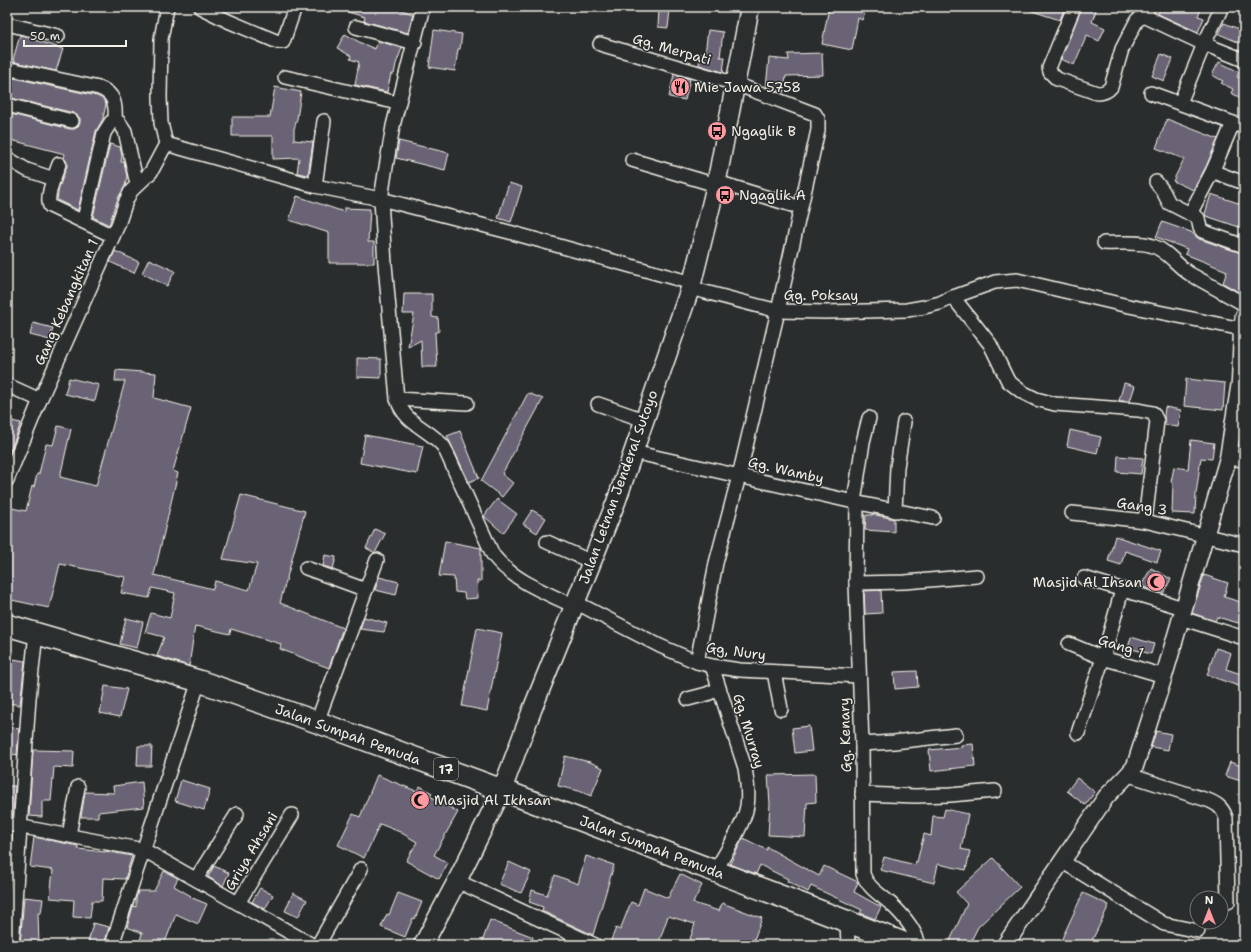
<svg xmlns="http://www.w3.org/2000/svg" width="1251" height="952" font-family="'Shantell Sans',sans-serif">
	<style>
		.building { fill: #6a6374; stroke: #f4f1e8 }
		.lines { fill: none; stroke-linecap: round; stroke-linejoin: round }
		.minor-casing { stroke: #f4f1e8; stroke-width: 16 }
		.tertiary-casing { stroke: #f4f1e8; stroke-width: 19 }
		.secondary-casing { stroke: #f4f1e8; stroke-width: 21 }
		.trunk-casing { stroke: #f4f1e8; stroke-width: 24 }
		.minor { stroke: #2a2d2e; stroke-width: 13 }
		.tertiary { stroke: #2a2d2e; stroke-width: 16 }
		.secondary { stroke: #2a2d2e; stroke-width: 18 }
		.trunk { stroke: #2a2d2e; stroke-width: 21 }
		.labels { text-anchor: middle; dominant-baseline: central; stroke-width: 3; stroke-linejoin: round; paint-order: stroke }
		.shield { fill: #2a2d2e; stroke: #b7b6b0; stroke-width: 1 }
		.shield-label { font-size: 13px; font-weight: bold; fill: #f4f1e8 }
		.street-label { font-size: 14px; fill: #f4f1e8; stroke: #2a2d2e }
		.poi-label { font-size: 14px; fill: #f4f1e8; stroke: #2a2d2e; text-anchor: start }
	</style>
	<rect width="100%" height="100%" fill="#2a2d2e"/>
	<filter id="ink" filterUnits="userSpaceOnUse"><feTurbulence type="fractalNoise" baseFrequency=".025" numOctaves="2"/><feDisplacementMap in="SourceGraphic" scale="8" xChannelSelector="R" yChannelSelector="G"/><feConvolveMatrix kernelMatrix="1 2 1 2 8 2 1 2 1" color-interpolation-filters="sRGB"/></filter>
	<g filter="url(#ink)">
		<g class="building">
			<polygon points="341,7 393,7 413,14 408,33 364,21 365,17 341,10"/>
			<polygon points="829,7 867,7 862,20 858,18 852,50 822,44"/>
			<polygon points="1027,7 1065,7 1060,20 1026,9"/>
			<polygon points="1082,7 1097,7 1092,22 1105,28 1099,41 1087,35 1074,65 1061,59"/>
			<polygon points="1161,7 1177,7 1188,11 1189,7 1202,7 1198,16 1204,18 1198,32 1158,14"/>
			<polygon points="659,9 670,10 668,28 658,27"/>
			<polygon points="1224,23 1244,31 1240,43 1219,34"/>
			<polygon points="434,30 462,34 460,49 458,49 455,71 429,67"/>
			<polygon points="708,30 723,32 720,57 725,57 723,72 699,65 700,54 705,54"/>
			<polygon points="345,34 361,43 375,49 378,41 402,48 396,64 394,74 391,74 387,92 355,85 359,62 350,59 351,56 337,48"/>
			<polygon points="20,35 63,49 56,71 14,62 14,60 13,60"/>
			<polygon points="822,53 823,75 786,76 784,92 777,91 766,87 769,58 789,60 788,54"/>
			<polygon points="1161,54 1173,59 1164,81 1152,76"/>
			<polygon points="1219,62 1239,72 1237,77 1239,78 1244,68 1244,94 1241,98 1231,93 1233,89 1221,83 1223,81 1212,75"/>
			<polygon points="674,74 690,79 685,100 669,97"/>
			<polygon points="14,78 97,96 103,99 106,104 103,119 96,131 78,210 57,200 59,187 67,166 67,162 64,158 65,154 7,139 7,113 70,129 75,129 78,126 80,123 80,118 74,113 7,97 7,89 10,79"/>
			<polygon points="275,87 301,92 297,119 294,129 294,140 313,142 308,175 297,173 299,158 273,159 273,136 232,136 232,117 270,117"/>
			<polygon points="1167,119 1218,139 1206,167 1193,190 1173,181 1184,159 1156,148"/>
			<polygon points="399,141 449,153 445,170 396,158"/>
			<polygon points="110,144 120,147 122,156 121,162 124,162 127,177 125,186 118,198 109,225 93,217"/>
			<polygon points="509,183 522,187 511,222 498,218"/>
			<polygon points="1211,194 1244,205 1244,238 1239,236 1242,228 1206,216 1205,214"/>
			<polygon points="297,196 344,212 344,208 370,209 368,242 374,242 374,263 329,263 329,233 289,220"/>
			<polygon points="1162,222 1191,232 1199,239 1244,254 1244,288 1242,294 1223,283 1227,271 1185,254 1187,249 1156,237"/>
			<polygon points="115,251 139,262 134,273 110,262"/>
			<polygon points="149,259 175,271 167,286 142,273"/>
			<polygon points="404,294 432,294 432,317 438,318 439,331 435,333 437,367 422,367 421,340 408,347 414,314 403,314"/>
			<polygon points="33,323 53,328 50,340 30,335"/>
			<polygon points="357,358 381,359 381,378 357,377"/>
			<polygon points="116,370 156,373 154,398 191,408 173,471 178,473 154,575 213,589 215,581 249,590 257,564 223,559 241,495 305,511 280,603 343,628 329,668 280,649 281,644 231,629 230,634 195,626 189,666 157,656 164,637 145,632 151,613 170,618 175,593 152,588 149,598 121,593 125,577 60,564 49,608 7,599 7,507 26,511 32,486 34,487 37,474 39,474 46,444 53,445 58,426 71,429 60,477 96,486 125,381 115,381"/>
			<polygon points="69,378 99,385 95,401 65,394"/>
			<polygon points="1186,379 1225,383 1223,410 1184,406"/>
			<polygon points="1124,383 1135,386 1130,401 1119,401"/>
			<polygon points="528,393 543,399 502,474 513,483 502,497 481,481"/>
			<polygon points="1165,407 1181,410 1178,427 1165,425 1164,416"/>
			<polygon points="7,420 21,423 7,459"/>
			<polygon points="1070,430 1101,437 1097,453 1067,446"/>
			<polygon points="460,431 479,478 469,482 447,436"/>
			<polygon points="365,435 423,446 417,474 360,463"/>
			<polygon points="1191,440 1214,443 1212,459 1201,458 1196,494 1195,514 1172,513 1173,483 1171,482 1174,467 1188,469"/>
			<polygon points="1118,456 1143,458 1141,474 1117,472"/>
			<polygon points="497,499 517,514 503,533 484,516"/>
			<polygon points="532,510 546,518 537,533 523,524"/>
			<polygon points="872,514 894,519 894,532 865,530 866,515 872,515"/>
			<polygon points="375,529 385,534 375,553 366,548"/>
			<polygon points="1115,536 1161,551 1157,562 1125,551 1121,565 1108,561"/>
			<polygon points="445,541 481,548 481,581 477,581 478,598 465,599 464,593 455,592 454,577 439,576"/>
			<polygon points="325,555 336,557 333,569 323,566"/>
			<polygon points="1151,568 1171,579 1163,594 1141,586"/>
			<polygon points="1204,575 1228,583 1224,597 1244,603 1244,618 1242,624 1217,617 1215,621 1192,613"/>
			<polygon points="379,577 399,582 396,595 375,590"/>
			<polygon points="881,590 882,613 865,614 864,591"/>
			<polygon points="364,617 387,623 384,632 360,629"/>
			<polygon points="126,618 143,622 137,648 120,644"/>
			<polygon points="477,628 502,633 487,711 462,706"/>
			<polygon points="1131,637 1154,644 1151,654 1128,648"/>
			<polygon points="1216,648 1231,653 1226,669 1244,675 1244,688 1207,675"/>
			<polygon points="7,658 25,661 20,705 7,703"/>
			<polygon points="917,671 918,687 895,689 894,672"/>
			<polygon points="105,686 127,689 120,717 100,713"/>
			<polygon points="809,726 812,751 795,753 792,728"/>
			<polygon points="7,727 19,729 17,755 7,753"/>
			<polygon points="1156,731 1171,734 1168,750 1151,747"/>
			<polygon points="973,744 975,766 931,771 929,750 962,747 961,745"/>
			<polygon points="138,746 152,746 151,766 137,766"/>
			<polygon points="33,750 74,751 73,768 54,767 51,801 42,801 42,817 29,816"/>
			<polygon points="565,756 590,762 603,768 591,796 579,791 558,786"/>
			<polygon points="1230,762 1244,767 1244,782 1225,776"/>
			<polygon points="815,774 816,802 807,803 805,837 768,835 770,804 768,775"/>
			<polygon points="377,775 416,791 420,786 432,793 430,796 458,812 434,855 448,863 439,879 406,861 417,842 400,832 380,824 364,858 338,845 353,814 360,817"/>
			<polygon points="1077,778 1095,792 1085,805 1067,791"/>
			<polygon points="181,780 210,789 204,810 175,801"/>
			<polygon points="142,782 144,807 98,812 98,817 81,817 85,792 114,793 113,786"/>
			<polygon points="7,786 15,786 13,815 7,815"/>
			<polygon points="945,809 968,814 961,849 970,851 966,870 938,864 934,883 880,870 884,857 915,865 916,861 917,862 924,834 931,836 933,816 943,817"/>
			<polygon points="34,837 78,846 78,849 105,852 105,851 132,856 125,879 103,878 102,901 92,901 90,918 73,917 74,900 50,898 53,870 30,867"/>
			<polygon points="743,838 767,850 767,847 819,876 824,866 858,882 854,892 881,907 875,919 860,913 862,910 811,886 808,892 787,881 788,879 760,865 756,874 730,864"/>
			<polygon points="586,856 614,865 593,935 542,911 543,907 529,902 532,890 547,895 555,875 578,884"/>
			<polygon points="993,858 1020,887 978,927 969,945 948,945 967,904 956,892"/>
			<polygon points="509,862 531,872 521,893 499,884"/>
			<polygon points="214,866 229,873 223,886 208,877"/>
			<polygon points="164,871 178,878 174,886 191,896 190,897 207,904 198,924 176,914 164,945 139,945 142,933 127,927 133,906 136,907 136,898 138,891 154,891"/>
			<polygon points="680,874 702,885 693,903 719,911 722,903 762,918 752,945 688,945 695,924 668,916 658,945 609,945 616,928 620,930 631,902 638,905 644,888 668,898"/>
			<polygon points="260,888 273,895 265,909 252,902"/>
			<polygon points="293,893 307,900 298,917 285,911"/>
			<polygon points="398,893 422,902 415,919 413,918 405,937 381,927 387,914 389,915"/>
			<polygon points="1083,893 1109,905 1090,945 1059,945"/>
			<polygon points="24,897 43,899 41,913 38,913 39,945 20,945"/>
			<polygon points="490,920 533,937 530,945 481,945"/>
			<polygon points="93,923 109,927 104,945 88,943"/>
		</g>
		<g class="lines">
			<defs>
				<g id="minor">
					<polyline points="200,7 228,21 278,42 283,42 294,10"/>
					<path d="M423,7L393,126L385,173L381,199L385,264L397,399C406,426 428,427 444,447L493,555C512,580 546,593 574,606"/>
					<path d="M1074,7L1049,68L1050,72L1057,79L1097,93C1103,93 1107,92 1111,87L1122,49L1137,20L1144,16"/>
					<polyline points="1148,7 1144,16 1204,44 1244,60"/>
					<polyline points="7,24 58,36"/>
					<polyline points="356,27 415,43"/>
					<polyline points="600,44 736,84 815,114 818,119 818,130 778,311 739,476 716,563 697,662"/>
					<path d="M7,71L10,70H15L99,88C115,93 116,106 115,120L119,122L125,131L137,184"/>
					<polyline points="285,77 398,103"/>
					<polyline points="1151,93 1244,127"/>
					<polyline points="1180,103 1204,44 1222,7"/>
					<polyline points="7,105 72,121"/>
					<polyline points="166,144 315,186 381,199 509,232 692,283"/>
					<polyline points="166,144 161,123 160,97 161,39 167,7"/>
					<polyline points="7,158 27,170 54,179"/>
					<polyline points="632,160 716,185"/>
					<path d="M59,164C56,173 45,197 50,206L113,236"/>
					<polyline points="1213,170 1217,173 1244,183"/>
					<polyline points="717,182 792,205"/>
					<polyline points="1156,182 1163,191 1169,203 1198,218 1200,228 1202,231 1244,246"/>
					<polyline points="315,186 324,121"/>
					<polyline points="1190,214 1213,170 1233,123"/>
					<polyline points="85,215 104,133 111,122 115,120"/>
					<path d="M1104,243C1119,244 1140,241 1153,246C1168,251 1177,266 1190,274C1208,284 1226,294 1244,304"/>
					<polyline points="690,288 778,311 826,312 907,310 924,307 940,303 953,297 995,282 1017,280 1124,305 1242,329"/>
					<polyline points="953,297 990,344 1008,381 1022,392 1036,399 1055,404 1138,410 1153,413 1157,421 1145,521"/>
					<polyline points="7,385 40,400"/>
					<polyline points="397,399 467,403"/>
					<polyline points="598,404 644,420"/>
					<polyline points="633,452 854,502 933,518"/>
					<polyline points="1228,458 1244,460"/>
					<polyline points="7,480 40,400 118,225 126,201 131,191 151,172 166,144"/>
					<polyline points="854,502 863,442 869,418"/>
					<path d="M857,503L856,583L862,744L863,874C867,887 881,895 891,904C903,915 915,929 919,945"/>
					<polyline points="895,511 897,467 904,422"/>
					<polyline points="1072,513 1145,521 1244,545"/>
					<polyline points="547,542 592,562"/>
					<polyline points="306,568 366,590"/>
					<polyline points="1084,578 1183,608"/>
					<polyline points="856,583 905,582 977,576"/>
					<polyline points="575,602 660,646 697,662 712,666 740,670 859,676"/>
					<polyline points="1181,618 1244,638"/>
					<polyline points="1069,644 1103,658 1164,676"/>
					<path d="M712,666L745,768C747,781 749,794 747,806C744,825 725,854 715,871"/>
					<polyline points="774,672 781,709"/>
					<polyline points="688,699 707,694 719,689"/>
					<polyline points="317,722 377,560"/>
					<polyline points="1078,733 1103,658 1122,590"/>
					<polyline points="862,744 894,742 956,735"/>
					<path d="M1129,775L1210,801C1219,805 1223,809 1226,818L1228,902"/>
					<polyline points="862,794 915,796 950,795 995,791"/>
					<polyline points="7,824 144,850 312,945"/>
					<polyline points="69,835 78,787"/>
					<polyline points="1063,862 1164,924 1198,931"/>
					<polyline points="196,879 237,814"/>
					<polyline points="457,881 595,945"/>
					<polyline points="238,903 292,815"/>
					<polyline points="847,921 848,945"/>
					<polyline points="12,945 29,698 36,633"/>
					<polyline points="112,945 199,681"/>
					<polyline points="318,945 361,869"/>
				</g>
				<path id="tertiary" d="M1005,945L1106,797C1116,786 1127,777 1135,766L1164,676L1228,458L1240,382L1242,329L1244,315"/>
				<polyline id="secondary" points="423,945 457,881 502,790 532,710 616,502 692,283 716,185 750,7"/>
				<polyline id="trunk" points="7,625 199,681 317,722 502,790 909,945"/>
			</defs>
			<use href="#minor" class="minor-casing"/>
			<use href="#tertiary" class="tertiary-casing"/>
			<use href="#secondary" class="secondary-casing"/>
			<use href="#trunk" class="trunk-casing"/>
			<use href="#minor" class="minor"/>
			<use href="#tertiary" class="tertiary"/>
			<use href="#secondary" class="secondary"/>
			<use href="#trunk" class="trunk"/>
		</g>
	</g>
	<defs>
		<symbol id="restaurant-disc" viewBox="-11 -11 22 22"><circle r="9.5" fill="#ff9aa2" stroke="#2a2d2e"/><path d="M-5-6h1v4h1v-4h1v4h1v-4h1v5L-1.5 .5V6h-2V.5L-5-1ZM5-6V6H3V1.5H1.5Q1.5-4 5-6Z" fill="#111"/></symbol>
		<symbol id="bus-disc" viewBox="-11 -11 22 22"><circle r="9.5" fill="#ff9aa2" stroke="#2a2d2e"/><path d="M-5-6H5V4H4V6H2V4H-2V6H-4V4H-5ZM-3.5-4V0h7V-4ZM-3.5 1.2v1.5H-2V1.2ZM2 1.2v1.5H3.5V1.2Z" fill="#111"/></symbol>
		<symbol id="mosque-disc" viewBox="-11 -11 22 22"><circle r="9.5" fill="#ff9aa2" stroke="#2a2d2e"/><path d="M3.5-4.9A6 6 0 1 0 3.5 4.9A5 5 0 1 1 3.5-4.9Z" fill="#111"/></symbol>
	</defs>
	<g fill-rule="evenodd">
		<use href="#restaurant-disc" x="669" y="76" width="22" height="22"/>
		<use href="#bus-disc" x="706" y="120" width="22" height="22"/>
		<use href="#bus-disc" x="714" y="184" width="22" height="22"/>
		<use href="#mosque-disc" x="1145" y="571" width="22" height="22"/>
		<use href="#mosque-disc" x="409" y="789" width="22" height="22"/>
	</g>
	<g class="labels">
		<rect class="shield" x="434" y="758" width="24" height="22" rx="3"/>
		<g class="shield-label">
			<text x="446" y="769">17</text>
		</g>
		<g class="street-label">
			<text transform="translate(672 49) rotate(16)">Gg. Merpati</text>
			<text x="821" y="295">Gg. Poksay</text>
			<text transform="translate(66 302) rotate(-66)">Gang Kebangkitan 1</text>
			<text transform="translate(786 470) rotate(13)">Gg. Wamby</text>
			<text transform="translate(618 487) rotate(-70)">Jalan Letnan Jenderal Sutoyo</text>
			<text transform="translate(1142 506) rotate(9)">Gang 3</text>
			<text transform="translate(1121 646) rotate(18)">Gang 1</text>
			<text transform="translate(736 651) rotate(8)">Gg, Nury</text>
			<text transform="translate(749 731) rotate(73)">Gg. Murray</text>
			<text transform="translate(348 734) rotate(20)">Jalan Sumpah Pemuda</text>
			<text transform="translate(845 735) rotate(-92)">Gg. Kenary</text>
			<text transform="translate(652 847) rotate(21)">Jalan Sumpah Pemuda</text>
			<text transform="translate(251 851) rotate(-59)">Griya Ahsani</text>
		</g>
		<g class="poi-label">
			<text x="694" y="87">Mie Jawa 5758</text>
			<text x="731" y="131">Ngaglik B</text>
			<text x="739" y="195">Ngaglik A</text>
			<text x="1142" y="582" text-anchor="end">Masjid Al Ihsan</text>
			<text x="434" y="800">Masjid Al Ikhsan</text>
		</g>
	</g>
	<rect width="1251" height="952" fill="none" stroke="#2a2d2e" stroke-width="24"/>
	<rect x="12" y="12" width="1227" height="928" fill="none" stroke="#f4f1e8" stroke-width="1.5" filter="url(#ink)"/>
	<g transform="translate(1209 910)"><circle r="19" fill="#2a2d2e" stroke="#7b7b78"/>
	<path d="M0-3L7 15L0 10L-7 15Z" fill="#ff9aa2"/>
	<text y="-6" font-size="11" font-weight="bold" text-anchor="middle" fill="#f4f1e8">N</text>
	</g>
	<path d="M24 40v6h102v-6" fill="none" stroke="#f4f1e8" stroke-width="2"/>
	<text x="30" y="40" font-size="12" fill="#f4f1e8" stroke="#2a2d2e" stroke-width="3" paint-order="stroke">50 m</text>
</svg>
